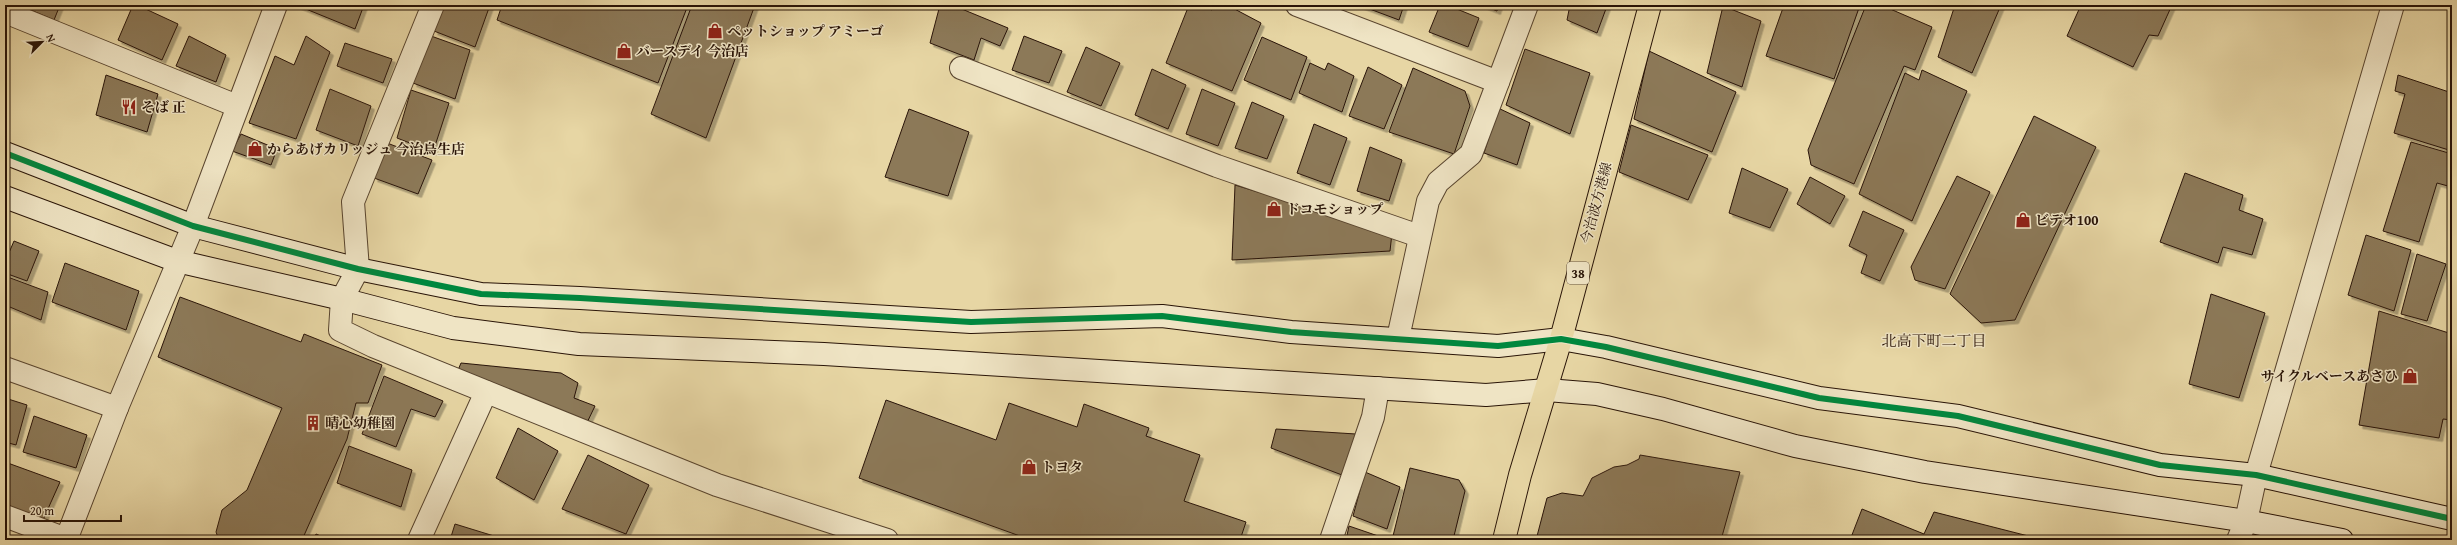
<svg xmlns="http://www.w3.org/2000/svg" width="2457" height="545" font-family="'Gentium Book Plus','Noto Serif JP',serif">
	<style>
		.building { fill: #8c7959; stroke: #291407; filter: url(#shadow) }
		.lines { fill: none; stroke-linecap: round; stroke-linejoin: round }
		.street-casing { stroke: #58442e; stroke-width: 24 }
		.secondary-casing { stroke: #291407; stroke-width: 24 }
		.primary-casing { stroke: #291407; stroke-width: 24 }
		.street { stroke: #efe4c4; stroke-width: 22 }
		.secondary { stroke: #efe4c4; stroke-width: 22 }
		.primary { stroke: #e7d6a4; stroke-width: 22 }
		.cycleway-casing { stroke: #efe4c4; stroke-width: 8 }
		.cycleway { stroke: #00873e; stroke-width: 6 }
		.labels { text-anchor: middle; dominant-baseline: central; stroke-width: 3; stroke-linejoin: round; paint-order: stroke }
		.shield { fill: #efe4c4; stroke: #645240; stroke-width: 1 }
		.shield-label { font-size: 13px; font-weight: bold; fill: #291407 }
		.poi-label { font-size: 14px; font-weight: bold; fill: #291407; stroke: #efe4c4; text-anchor: start }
		.street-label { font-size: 14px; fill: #291407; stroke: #efe4c4 }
		.neighbourhood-label { font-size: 15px; fill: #291407; stroke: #efe4c4 }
	</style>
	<defs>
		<filter id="shadow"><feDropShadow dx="3.5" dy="3.5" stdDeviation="0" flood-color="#0004"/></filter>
	</defs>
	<rect width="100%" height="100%" fill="#e7d6a4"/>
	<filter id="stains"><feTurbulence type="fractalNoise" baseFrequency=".005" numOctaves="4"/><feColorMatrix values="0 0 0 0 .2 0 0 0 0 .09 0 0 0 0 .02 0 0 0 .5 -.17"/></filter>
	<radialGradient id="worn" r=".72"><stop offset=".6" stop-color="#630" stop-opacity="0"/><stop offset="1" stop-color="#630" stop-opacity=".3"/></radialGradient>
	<g class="building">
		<polygon points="19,5 60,5 54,20"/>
		<polygon points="133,5 137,5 178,24 162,60 118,40"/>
		<polygon points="296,5 364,5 355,29"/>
		<polygon points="444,5 490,5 475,47 434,31"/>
		<polygon points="502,5 688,5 658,83 497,20"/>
		<polygon points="692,5 755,5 706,138 651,114"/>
		<polygon points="940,5 952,5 1008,28 1000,46 981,38 974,60 930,43"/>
		<polygon points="1189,5 1201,5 1212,10 1214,5 1227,5 1261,23 1232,91 1166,63"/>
		<polygon points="1359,5 1404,5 1399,20"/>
		<polygon points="1440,5 1447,5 1479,18 1468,47 1429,32"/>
		<polygon points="1482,5 1499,5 1497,11"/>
		<polygon points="1570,5 1607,6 1597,33 1567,20"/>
		<polygon points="1784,5 1860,5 1834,79 1766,56"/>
		<polygon points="1866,5 1881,5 1932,27 1915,70 1904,66 1854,184 1811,165 1808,150"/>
		<polygon points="1955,5 2001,5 1972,73 1938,57"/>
		<polygon points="2081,5 2172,5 2158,36 2149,35 2133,67 2067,36"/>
		<polygon points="1723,6 1761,21 1742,87 1707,73"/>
		<polygon points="189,36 226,55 216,82 176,66"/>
		<polygon points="306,36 330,52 296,139 249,123 275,56 294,65"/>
		<polygon points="431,36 470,50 455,99 413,83"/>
		<polygon points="1024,36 1062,51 1049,83 1012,70"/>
		<polygon points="1262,37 1307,57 1291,100 1244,80"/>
		<polygon points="345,43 392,59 383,83 337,66"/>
		<polygon points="1086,47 1120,63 1101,106 1067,92"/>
		<polygon points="1525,49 1590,73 1570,134 1506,105"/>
		<polygon points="1649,51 1736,92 1712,152 1634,119"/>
		<polygon points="1310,63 1325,70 1328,63 1354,76 1342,112 1299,93"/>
		<polygon points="1368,67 1402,85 1384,129 1349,116"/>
		<polygon points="1413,68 1465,91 1470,106 1454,154 1389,132"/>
		<polygon points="1152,69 1186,85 1168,129 1135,115"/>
		<polygon points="1922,70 1967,91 1912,221 1859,194 1905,73 1919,80"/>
		<polygon points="106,75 158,94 147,132 96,115"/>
		<polygon points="2398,75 2452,93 2452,151 2394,133 2405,94 2395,91"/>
		<polygon points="330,89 371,106 358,146 316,130"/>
		<polygon points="1202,89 1235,103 1218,146 1186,134"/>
		<polygon points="411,90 449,103 433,152 397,138"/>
		<polygon points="1252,102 1284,116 1267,159 1235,148"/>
		<polygon points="1498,108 1530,123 1517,165 1484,153"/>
		<polygon points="909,109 969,132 948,196 885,177"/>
		<polygon points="2034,116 2096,147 2015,320 1981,323 1950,294"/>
		<polygon points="1314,124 1347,138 1330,185 1297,173"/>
		<polygon points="1631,125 1708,155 1688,200 1619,172"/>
		<polygon points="241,134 277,149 271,165 232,151"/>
		<polygon points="2411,142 2452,154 2452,168 2448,186 2437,183 2419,242 2383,231"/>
		<polygon points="387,143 432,160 418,194 374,178"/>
		<polygon points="1370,147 1402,160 1389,201 1357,191"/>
		<polygon points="1742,168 1788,189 1770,228 1729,213"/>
		<polygon points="2185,173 2243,195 2239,210 2263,219 2252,255 2223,247 2218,263 2160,242"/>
		<polygon points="1957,176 1990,192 1945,289 1915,280 1911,267"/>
		<polygon points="1810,177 1845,196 1830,224 1797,204"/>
		<polygon points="1235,185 1392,233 1390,251 1232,260"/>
		<polygon points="1863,211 1904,230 1880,281 1861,273 1867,255 1849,246"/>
		<polygon points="2366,235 2411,250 2394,311 2348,295"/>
		<polygon points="14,241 39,251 27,281 5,273 5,262"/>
		<polygon points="2417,254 2446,264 2427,321 2401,314"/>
		<polygon points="65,263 139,291 126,330 52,302"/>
		<polygon points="5,276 48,292 41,320 5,305"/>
		<polygon points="2211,294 2265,313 2239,398 2189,384"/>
		<polygon points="180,297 301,342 304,334 382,365 368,403 356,403 347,439 302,540 219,540 216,532 222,510 247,490 282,408 158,357"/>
		<polygon points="2379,311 2452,334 2452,420 2443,419 2439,438 2359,425"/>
		<polygon points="461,363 561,373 578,383 574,398 595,406 582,433 453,382"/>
		<polygon points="384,376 443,401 435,417 411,409 396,447 362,434"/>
		<polygon points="5,398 27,405 16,445 5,442"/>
		<polygon points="886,400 996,440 1009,403 1077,427 1084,404 1149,428 1146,436 1200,455 1184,501 1246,522 1240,540 1031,540 859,478"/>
		<polygon points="34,416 87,435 76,468 23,452"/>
		<polygon points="518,428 558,451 534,500 496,478"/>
		<polygon points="1276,429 1356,434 1342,475 1271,448"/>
		<polygon points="349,446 412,470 401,507 337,483"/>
		<polygon points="588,455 649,485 626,534 562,509"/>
		<polygon points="1640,455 1740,472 1721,540 1536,540 1547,498 1562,493 1583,496 1592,478 1614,467 1627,465 1639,459"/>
		<polygon points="5,462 60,482 43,520 5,506"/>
		<polygon points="1410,468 1459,480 1465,491 1453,540 1392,540"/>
		<polygon points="1365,472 1400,487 1387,529 1353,516"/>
		<polygon points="1862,509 1924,534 1934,512 2044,540 1850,540"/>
		<polygon points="455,524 507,540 450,540"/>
		<polygon points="1349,526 1384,538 1384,540 1346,540"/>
		<polygon points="316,534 330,540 313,540"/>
	</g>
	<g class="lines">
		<defs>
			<g id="street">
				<polyline points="433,5 353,202 358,269 342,299 340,330 373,346 717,485 887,540"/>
				<polyline points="1297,5 1498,82"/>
				<polyline points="5,12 237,106"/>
				<polyline points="961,68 1217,166 1419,236"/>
				<polyline points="1398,338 1428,201 1438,182 1471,154 1527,5"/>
				<polyline points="5,368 117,408"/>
				<polyline points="5,516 66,539"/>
				<polyline points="66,540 117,408 193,226 276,5"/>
				<polyline points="419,540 486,392"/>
				<polyline points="1331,540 1373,417 1378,388"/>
				<polyline points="2238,540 2246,521 2256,475 2393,5"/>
			</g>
			<g id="secondary">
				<polyline points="5,153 193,226 358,269 481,294 580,298 971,322 1162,316 1291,332 1498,346 1561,339 1606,347 1819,398 1958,416 2160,465 2256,475 2452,519"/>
				<polyline points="5,197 177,261 342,299 453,328 579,344 824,354 1486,395 1547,390 1597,394 1663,409 1795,446 1925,472 2246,521 2342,540"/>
			</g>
			<polyline id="primary" points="1504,540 1520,475 1561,339 1650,5"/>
		</defs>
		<use href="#street" class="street-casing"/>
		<use href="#secondary" class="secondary-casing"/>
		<use href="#primary" class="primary-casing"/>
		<use href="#street" class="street"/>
		<use href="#secondary" class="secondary"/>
		<use href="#primary" class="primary"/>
		<defs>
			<polyline id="cycleway" points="5,153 193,226 358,269 481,294 580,298 971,322 1162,316 1291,332 1498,346 1561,339 1606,347 1819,398 1958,416 2160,465 2256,475 2452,519"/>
		</defs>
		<use href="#cycleway" class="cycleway-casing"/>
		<use href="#cycleway" class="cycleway"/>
	</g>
	<defs>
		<symbol id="shop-bare" viewBox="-9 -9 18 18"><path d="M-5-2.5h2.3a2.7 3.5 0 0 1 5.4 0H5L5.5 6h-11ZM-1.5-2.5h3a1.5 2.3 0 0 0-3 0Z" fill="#8f2418" stroke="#efe4c4" stroke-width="2.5" paint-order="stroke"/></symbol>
		<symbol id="restaurant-bare" viewBox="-9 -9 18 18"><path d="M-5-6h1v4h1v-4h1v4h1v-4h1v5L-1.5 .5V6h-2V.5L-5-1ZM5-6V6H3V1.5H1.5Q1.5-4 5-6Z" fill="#8f2418" stroke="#efe4c4" stroke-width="2.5" paint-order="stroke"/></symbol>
		<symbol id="building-bare" viewBox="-9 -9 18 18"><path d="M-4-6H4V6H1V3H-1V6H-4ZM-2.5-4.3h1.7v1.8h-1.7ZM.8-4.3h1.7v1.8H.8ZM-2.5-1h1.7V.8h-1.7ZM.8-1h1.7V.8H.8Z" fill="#8f2418" stroke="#efe4c4" stroke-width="2.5" paint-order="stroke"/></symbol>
	</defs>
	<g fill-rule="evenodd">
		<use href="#shop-bare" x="704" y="20" width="22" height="22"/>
		<use href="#shop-bare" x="613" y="40" width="22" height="22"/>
		<use href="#restaurant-bare" x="118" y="96" width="22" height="22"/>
		<use href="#shop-bare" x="244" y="138" width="22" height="22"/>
		<use href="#shop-bare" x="1263" y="198" width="22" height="22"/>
		<use href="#shop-bare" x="2012" y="209" width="22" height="22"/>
		<use href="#shop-bare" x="2399" y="365" width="22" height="22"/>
		<use href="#building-bare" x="302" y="412" width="22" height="22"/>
		<use href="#shop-bare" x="1018" y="456" width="22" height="22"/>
	</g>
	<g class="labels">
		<rect class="shield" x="1567" y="262" width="22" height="22" rx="3"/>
		<g class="shield-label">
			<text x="1578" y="273">38</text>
		</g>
		<g class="poi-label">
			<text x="727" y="31">ペットショップ アミーゴ</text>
			<text x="636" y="51">バースデイ 今治店</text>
			<text x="141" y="107">そば 正</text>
			<text x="267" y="149">からあげカリッジュ 今治鳥生店</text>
			<text x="1286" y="209">ドコモショップ</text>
			<text x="2035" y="220">ビデオ100</text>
			<text x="2398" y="376" text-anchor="end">サイクルベースあさひ</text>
			<text x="325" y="423">晴心幼稚園</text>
			<text x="1041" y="467">トヨタ</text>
		</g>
		<g class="street-label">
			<text transform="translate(1596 203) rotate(-75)">今治波方港線</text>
		</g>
		<g class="neighbourhood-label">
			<text x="1934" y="340">北高下町二丁目</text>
		</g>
	</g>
	<rect width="2457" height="545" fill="none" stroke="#e7d6a4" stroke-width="20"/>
	<rect x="6" y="6" width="2445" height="533" fill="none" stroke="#291407" stroke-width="2"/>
	<rect x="10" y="10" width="2437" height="525" fill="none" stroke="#291407"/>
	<g transform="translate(42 42) rotate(66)" stroke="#efe4c4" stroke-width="3" paint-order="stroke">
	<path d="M0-3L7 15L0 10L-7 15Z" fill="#291407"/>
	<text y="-6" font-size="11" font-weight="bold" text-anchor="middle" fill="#291407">N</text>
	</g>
	<path d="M24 515v6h97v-6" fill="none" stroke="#291407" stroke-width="2"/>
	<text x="30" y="515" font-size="12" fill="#291407" stroke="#efe4c4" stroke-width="3" paint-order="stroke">20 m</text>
	<rect width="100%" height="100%" filter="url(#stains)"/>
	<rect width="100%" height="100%" fill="url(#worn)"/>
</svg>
